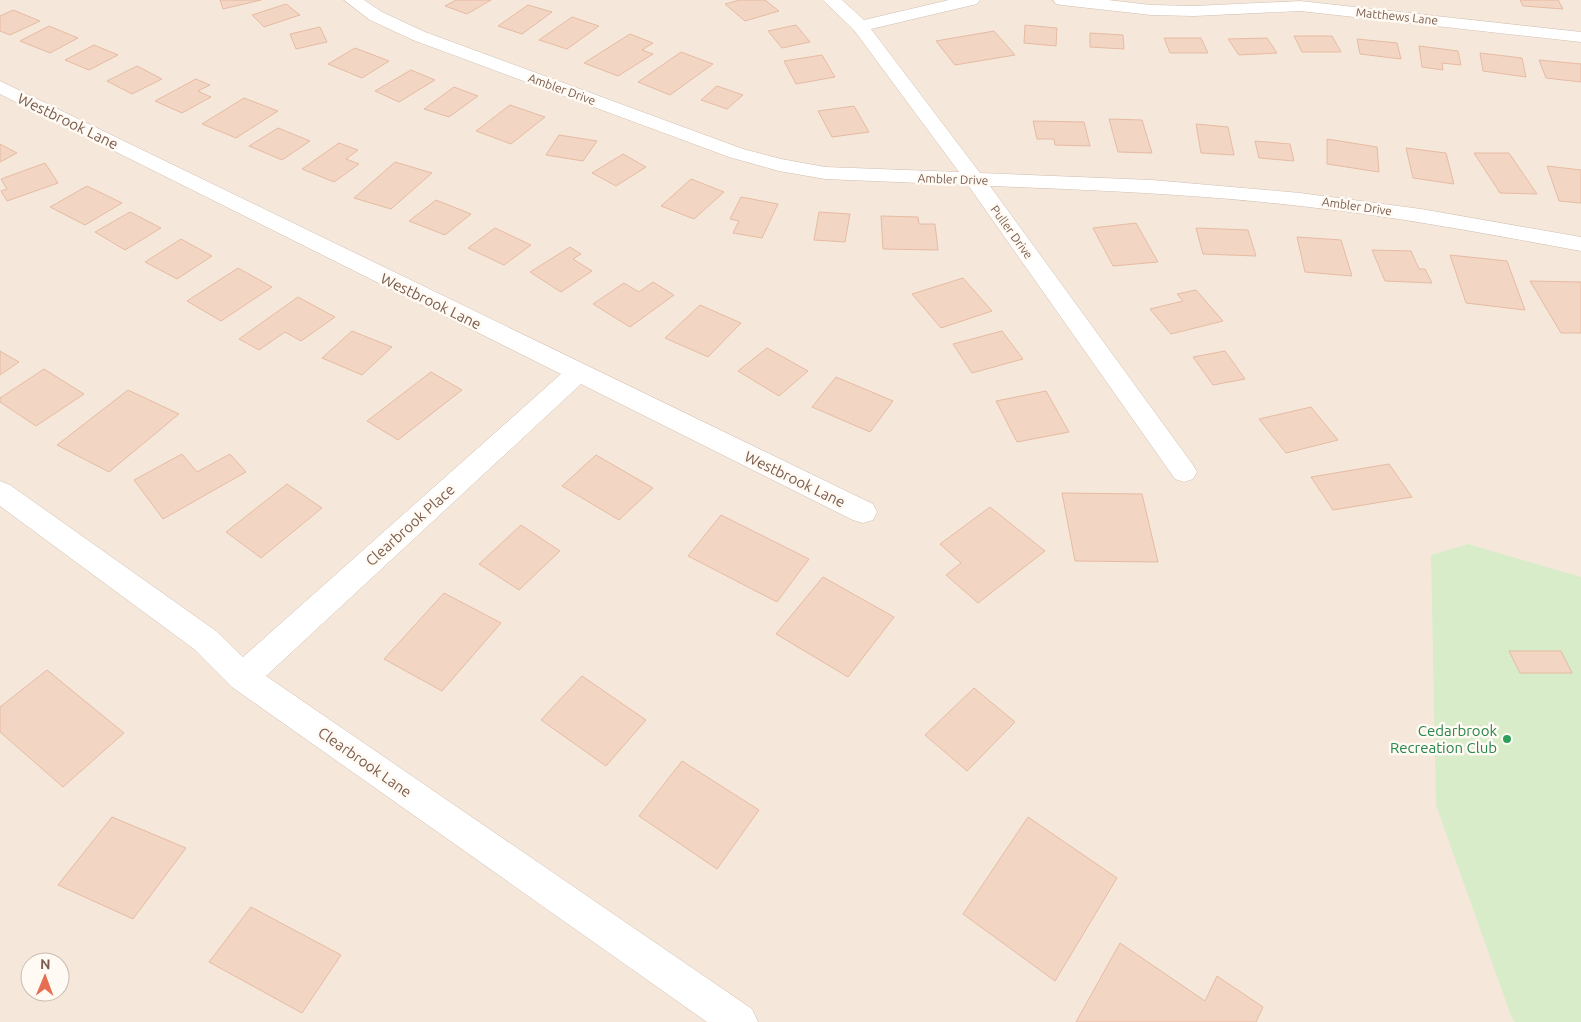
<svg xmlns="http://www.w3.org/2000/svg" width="1581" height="1022" font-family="Ubuntu,sans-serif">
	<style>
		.residential { fill: #f5e8da; fill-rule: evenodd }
		.green { fill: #d8ecc9 }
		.building { fill: #f3d5c3; stroke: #e6bba3 }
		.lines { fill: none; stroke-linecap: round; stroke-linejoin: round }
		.street-casing { stroke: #d1beb0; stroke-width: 1 }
		.street { fill: #fff; fill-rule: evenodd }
		.leisure-dot { fill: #2e9e5b; stroke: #fffaf3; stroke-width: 2 }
		.labels { text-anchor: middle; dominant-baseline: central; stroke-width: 5; stroke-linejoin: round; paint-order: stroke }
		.far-street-label { font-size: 12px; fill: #7a5c4d; stroke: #fffaf3 }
		.street-label { font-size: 15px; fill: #7a5c4d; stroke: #fffaf3 }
		.leisure-label { font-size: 15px; fill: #27864d; stroke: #fffaf3; text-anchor: end }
	</style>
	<rect width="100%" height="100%" fill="#fdf6ec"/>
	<path class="residential" d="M0,0H1581V1022H0ZM30,962H60V992H30Z"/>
	<polygon class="green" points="1468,544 1581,577 1581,1022 1515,1022 1511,1016 1436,805 1431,555"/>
	<g class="building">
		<polygon points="220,0 261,0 223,9"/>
		<polygon points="456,0 491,0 467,14 445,6"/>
		<polygon points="740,0 765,0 779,11 745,21 725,4"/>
		<polygon points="1520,0 1558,0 1563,9 1523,6"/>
		<polygon points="286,4 300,15 264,27 252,15"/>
		<polygon points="528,5 552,12 522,34 498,26"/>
		<polygon points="13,10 40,21 10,35 0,31 0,16"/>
		<polygon points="572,17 599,26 567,49 539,40"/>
		<polygon points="796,25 810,42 782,48 768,31"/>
		<polygon points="1025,25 1057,28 1056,46 1024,43"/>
		<polygon points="49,26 78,38 50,53 20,41"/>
		<polygon points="320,27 327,42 296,49 290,34"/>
		<polygon points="994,31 1015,55 955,65 936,41"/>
		<polygon points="1090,33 1123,35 1124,49 1090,47"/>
		<polygon points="630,34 653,43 642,50 653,54 618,76 584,63"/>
		<polygon points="1294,36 1332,36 1341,52 1302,52"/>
		<polygon points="1164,38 1201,38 1208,53 1170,53"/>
		<polygon points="1267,38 1277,53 1239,55 1228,39"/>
		<polygon points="1357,39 1397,43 1401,59 1360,54"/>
		<polygon points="94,45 118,55 89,70 65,60"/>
		<polygon points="1419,46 1458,51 1461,65 1442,63 1443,70 1422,67"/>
		<polygon points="355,48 389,61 362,78 328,64"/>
		<polygon points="681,52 713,64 670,95 638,82"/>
		<polygon points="1480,53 1522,58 1526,77 1483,71"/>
		<polygon points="822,55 835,77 796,84 784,61"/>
		<polygon points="1539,60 1581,64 1581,82 1546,78"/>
		<polygon points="137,66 162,79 132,94 107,81"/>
		<polygon points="411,70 435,80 399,102 375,91"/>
		<polygon points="196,79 210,85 198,91 211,97 182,113 155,101"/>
		<polygon points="717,86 743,95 727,109 701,100"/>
		<polygon points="454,87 478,96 449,117 424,109"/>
		<polygon points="244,98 278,111 236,138 202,124"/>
		<polygon points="510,105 545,117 511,144 476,131"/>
		<polygon points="854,106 869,132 832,137 818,111"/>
		<polygon points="1109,119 1142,120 1152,153 1118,152"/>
		<polygon points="1033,121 1084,122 1090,146 1055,145 1054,139 1037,139"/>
		<polygon points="1196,124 1228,127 1234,155 1201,153"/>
		<polygon points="278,128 310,141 282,160 249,146"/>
		<polygon points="559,135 597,141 583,161 546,155"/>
		<polygon points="1327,139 1377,147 1379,172 1327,164"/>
		<polygon points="1255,141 1290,144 1294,161 1259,158"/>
		<polygon points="339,143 358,150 346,159 359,164 334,182 302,169"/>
		<polygon points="0,144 17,153 0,162"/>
		<polygon points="1406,148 1446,153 1454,184 1413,178"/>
		<polygon points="1474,153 1509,153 1537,194 1500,193"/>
		<polygon points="623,154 646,167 616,186 592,173"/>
		<polygon points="395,162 432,173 391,209 354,198"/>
		<polygon points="45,163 58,183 7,201 1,191 7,189 1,179"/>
		<polygon points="1547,166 1581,170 1581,203 1559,201"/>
		<polygon points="691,179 724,192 694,219 661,206"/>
		<polygon points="87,186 122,203 85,225 50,207"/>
		<polygon points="741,197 778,204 762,238 733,233 739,221 730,219"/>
		<polygon points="436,200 471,214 445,235 409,221"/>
		<polygon points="130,212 161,228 125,250 95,232"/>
		<polygon points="819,212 850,214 845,242 814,240"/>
		<polygon points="881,216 918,217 919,224 935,224 938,250 883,249"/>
		<polygon points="1136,223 1158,262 1113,266 1093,228"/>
		<polygon points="495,228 531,245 504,265 468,248"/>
		<polygon points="1196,228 1248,230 1256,256 1203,254"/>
		<polygon points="1297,237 1341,240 1352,276 1305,272"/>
		<polygon points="181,239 212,256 177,279 145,262"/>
		<polygon points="570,247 581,254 573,259 592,271 561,292 530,272"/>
		<polygon points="1372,250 1411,251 1419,269 1425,269 1432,283 1385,281"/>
		<polygon points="1450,255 1507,261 1525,310 1466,303"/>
		<polygon points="238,268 272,287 221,321 187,301"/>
		<polygon points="963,278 992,311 941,328 912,294"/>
		<polygon points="1530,281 1581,282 1581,333 1561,333"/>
		<polygon points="653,282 674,295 630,327 593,304 624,283 639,292"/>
		<polygon points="1196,290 1223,321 1171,334 1150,309 1183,301 1177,294"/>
		<polygon points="298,297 335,317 301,341 285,332 259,350 239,339"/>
		<polygon points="700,305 741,323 708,357 665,338"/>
		<polygon points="352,331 392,347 362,375 322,358"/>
		<polygon points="1002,331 1023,359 972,373 953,344"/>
		<polygon points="767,348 808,371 779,396 738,371"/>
		<polygon points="0,351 19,362 0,375"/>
		<polygon points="1225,351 1245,379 1213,385 1193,357"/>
		<polygon points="44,369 84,394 36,426 0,402 0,398"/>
		<polygon points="431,372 462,390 398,440 367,421"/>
		<polygon points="836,377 893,401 870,432 812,407"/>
		<polygon points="128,390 179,414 109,472 57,445"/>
		<polygon points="1046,391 1069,432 1017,442 996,401"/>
		<polygon points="1311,407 1338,440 1286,453 1259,419"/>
		<polygon points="182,454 197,472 230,454 246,472 163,519 134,480"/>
		<polygon points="596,455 653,488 619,520 562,486"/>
		<polygon points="1389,464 1412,497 1333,510 1311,477"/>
		<polygon points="287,484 322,508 261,558 226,532"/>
		<polygon points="1062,493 1142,494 1158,562 1075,561"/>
		<polygon points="990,507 1045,551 978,603 946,575 961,563 940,544"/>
		<polygon points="721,515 809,559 777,602 688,556"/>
		<polygon points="521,525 560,551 519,590 479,564"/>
		<polygon points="823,577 894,617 848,677 776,634"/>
		<polygon points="444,593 501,623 442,691 384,659"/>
		<polygon points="1509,651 1561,651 1572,673 1520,673"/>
		<polygon points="47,670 124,733 63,787 0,732 0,707"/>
		<polygon points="582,676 646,720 606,766 541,720"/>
		<polygon points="974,688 1015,722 967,771 925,735"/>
		<polygon points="682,761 759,810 717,869 639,816"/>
		<polygon points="112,817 186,848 133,919 58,885"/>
		<polygon points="1028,817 1117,878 1055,981 963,914"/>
		<polygon points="251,907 341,955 302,1013 209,962"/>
		<polygon points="1120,943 1205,1001 1217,976 1263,1007 1256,1022 1076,1022"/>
	</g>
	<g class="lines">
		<defs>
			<g id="street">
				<path d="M344,0H364L382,12L425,32L743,149L781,159L825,167L959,172L854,30L823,0H842L864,20L949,0H980L977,4L871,29L980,173L1152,180L1300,193L1421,209L1581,237V251C1488,234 1394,216 1300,206C1197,194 1093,190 990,186L1193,465L1197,472L1193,479L1184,482L1175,479L968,185L825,179L779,171L729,157L413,40L370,20Z"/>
				<polygon points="1053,0 1108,0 1151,5 1194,6 1300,1 1581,32 1581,42 1300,11 1194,16 1151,15 1062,5 1056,4"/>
				<polygon points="0,81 873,504 877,512 873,520 863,523 853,520 581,384 266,676 752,1009 758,1022 707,1022 232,687 194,649 0,506 0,481 10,485 216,631 243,657 561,374 0,94"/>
			</g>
		</defs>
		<use href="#street" class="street-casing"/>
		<use href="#street" class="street"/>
	</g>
	<circle class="leisure-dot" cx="1507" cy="739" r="5"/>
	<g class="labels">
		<g class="far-street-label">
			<text transform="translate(1397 16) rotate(6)">Matthews Lane</text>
			<text transform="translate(562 89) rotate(20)">Ambler Drive</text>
			<text transform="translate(953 179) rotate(2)">Ambler Drive</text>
			<text transform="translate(1357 206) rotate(8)">Ambler Drive</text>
			<text transform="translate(1012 232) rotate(54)">Puller Drive</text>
		</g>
		<g class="street-label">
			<text transform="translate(68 121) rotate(26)">Westbrook Lane</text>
			<text transform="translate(431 301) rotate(26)">Westbrook Lane</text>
			<text transform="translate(795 479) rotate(26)">Westbrook Lane</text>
			<text transform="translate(410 525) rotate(-42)">Clearbrook Place</text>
			<text transform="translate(365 762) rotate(35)">Clearbrook Lane</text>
		</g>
		<g class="leisure-label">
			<text x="1497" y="730">Cedarbrook<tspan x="1497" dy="17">Recreation Club</tspan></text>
		</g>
	</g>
	<g transform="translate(45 977) rotate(1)"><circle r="24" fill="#fffaf3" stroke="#cabbb1"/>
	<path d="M0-4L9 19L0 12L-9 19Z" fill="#e76f51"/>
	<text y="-8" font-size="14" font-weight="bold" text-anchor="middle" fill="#7a5c4d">N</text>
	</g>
</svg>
